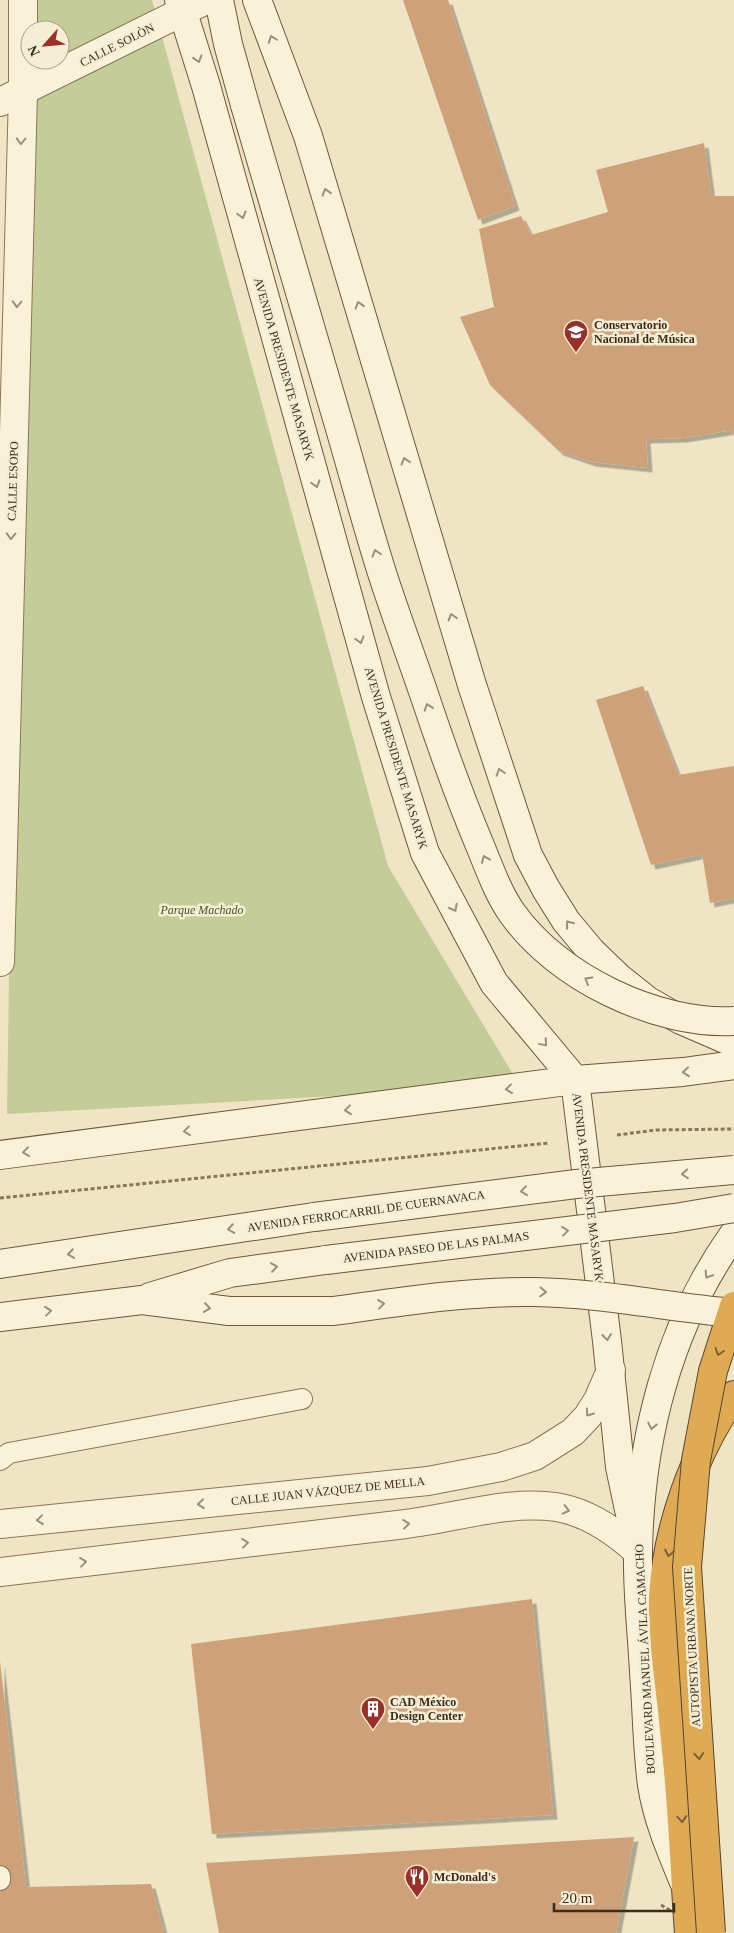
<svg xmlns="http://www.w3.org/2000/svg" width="734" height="1933" font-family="Georgia,serif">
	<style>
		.green { fill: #c4cd98; fill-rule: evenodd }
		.building { fill: #cea179; filter: url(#shadow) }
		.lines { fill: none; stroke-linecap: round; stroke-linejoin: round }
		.lane-casing { stroke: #8a765a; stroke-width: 22 }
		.street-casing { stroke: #8a765a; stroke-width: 30 }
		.secondary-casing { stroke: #6c573d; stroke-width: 30 }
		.highway-casing { stroke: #58442e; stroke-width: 30 }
		.path { stroke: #8a765a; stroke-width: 3; stroke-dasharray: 4 2.5; stroke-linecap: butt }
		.lane { stroke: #f9f1d8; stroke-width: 20 }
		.street { stroke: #f9f1d8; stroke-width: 28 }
		.secondary { stroke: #f9f1d8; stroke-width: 28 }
		.highway { stroke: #dfaa54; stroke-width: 28 }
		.secondary-bridge-casing { stroke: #6c573d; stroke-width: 30; stroke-linecap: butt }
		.highway-bridge-casing { stroke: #58442e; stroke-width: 30; stroke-linecap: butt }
		.path-bridge { stroke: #8a765a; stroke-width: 3; stroke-dasharray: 4 2.5; stroke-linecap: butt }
		.secondary-bridge { stroke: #f9f1d8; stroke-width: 28 }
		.highway-bridge { stroke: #dfaa54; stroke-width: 28 }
		.oneway { stroke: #9a8f7b }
		.oneway2 { stroke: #7c5f34 }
		.labels { text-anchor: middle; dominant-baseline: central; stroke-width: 5; stroke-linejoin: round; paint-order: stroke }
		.street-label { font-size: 12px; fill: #3a2d1e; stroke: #f6eed4 }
		.poi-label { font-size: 12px; font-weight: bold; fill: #3a2d1e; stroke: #f6eed4; text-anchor: start }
		.park-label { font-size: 12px; font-style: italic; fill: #475625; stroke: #f6eed4 }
	</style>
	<defs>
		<filter id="shadow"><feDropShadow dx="4.5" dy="4.5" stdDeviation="0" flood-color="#0004"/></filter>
	</defs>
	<rect width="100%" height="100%" fill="#efe5c4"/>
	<path class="green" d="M23,0H152L388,866L520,1086L7,1114ZM30,30H60V60H30Z"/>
	<g class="building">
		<polygon points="403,0 448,0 515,206 478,220"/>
		<polygon points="704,143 711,196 734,196 734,435 732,430 683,438 646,439 648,468 591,462 559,451 490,385 460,317 494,307 479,229 521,216 531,235 608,212 596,170"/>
		<polygon points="643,686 678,775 734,766 734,898 710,903 702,854 651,865 596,700"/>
		<polygon points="532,1599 553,1815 212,1834 191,1644"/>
		<polygon points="0,1661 26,1887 151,1884 164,1933 0,1933"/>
		<polygon points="634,1837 616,1933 219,1933 206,1863"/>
	</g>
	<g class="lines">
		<defs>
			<g id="lane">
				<polyline points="0,1460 9,1453 302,1399"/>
				<polyline points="0,1876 0,1880"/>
			</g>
			<g id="street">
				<polyline points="0,102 206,0"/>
				<polyline points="0,962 23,93 23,0"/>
				<polyline points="0,1524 428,1481 501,1467 535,1456 573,1432 588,1416 598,1400 611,1370"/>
				<path d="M0,1572C135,1556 271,1540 406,1524C455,1518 508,1500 556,1507C588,1512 615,1531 638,1552"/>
			</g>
			<g id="secondary">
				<polyline points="179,0 206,86 376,697 425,853 494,983 575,1080 607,1341 620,1467 638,1552"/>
				<polyline points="219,0 228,44 245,105"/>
				<polyline points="257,0 308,136 472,685 528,855 546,889 566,921 591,951 619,978 648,1001 681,1020 734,1043"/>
				<polyline points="0,1155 575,1080 683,1072 734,1065"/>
				<polyline points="0,1264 314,1217"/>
				<polyline points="150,1297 230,1273 326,1260"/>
				<polyline points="0,1317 142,1300 229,1311 333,1311"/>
				<path d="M684,1882C671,1851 657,1818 652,1785C647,1748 647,1709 644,1672C642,1632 637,1591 638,1551C640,1439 668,1326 734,1234"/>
			</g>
			<path id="highway" d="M689,1933C685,1879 683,1825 678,1770C675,1739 672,1708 668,1676C665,1650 662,1623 663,1597C667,1527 694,1453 734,1395"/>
		</defs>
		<use href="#lane" class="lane-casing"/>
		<use href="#street" class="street-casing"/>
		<use href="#secondary" class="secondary-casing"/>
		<use href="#highway" class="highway-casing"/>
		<g class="path">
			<polyline points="617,1135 656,1130 734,1129"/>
			<polyline points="0,1198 549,1143"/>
		</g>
		<use href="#lane" class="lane"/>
		<use href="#street" class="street"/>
		<use href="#secondary" class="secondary"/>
		<use href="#highway" class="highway"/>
		<defs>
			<g id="secondary-bridge">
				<path d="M245,105C276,209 306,312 336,415C352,469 366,523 383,576C396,616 411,656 425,697C442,748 460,798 481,848C490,870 498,893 512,913C557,977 656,1025 734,1021"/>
				<polyline points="314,1217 576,1184 734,1170"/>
				<polyline points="326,1260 675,1218 734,1208"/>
				<path d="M333,1311C399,1302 466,1291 534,1292C601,1293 667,1307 734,1313"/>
			</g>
			<polyline id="highway-bridge" points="711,1933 687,1567 696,1460 713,1371 734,1306"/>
		</defs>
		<use href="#secondary-bridge" class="secondary-bridge-casing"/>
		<use href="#highway-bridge" class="highway-bridge-casing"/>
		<polyline class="path-bridge" points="661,1905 675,1913"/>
		<use href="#secondary-bridge" class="secondary-bridge"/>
		<use href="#highway-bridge" class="highway-bridge"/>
	</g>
	<defs><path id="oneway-chevron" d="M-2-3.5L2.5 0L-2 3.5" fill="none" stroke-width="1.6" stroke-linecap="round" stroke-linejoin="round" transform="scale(1.25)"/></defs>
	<g class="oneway">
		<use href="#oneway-chevron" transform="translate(272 39) rotate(-111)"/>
		<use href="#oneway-chevron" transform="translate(198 59) rotate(73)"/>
		<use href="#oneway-chevron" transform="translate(21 141) rotate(92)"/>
		<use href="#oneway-chevron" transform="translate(326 192) rotate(-107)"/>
		<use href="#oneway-chevron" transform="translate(242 215) rotate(75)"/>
		<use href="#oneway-chevron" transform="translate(17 304) rotate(92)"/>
		<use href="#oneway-chevron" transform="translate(359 305) rotate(-107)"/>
		<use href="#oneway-chevron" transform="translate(405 461) rotate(-107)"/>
		<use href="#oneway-chevron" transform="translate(316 484) rotate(74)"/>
		<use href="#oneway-chevron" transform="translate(11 536) rotate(92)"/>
		<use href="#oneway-chevron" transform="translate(376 553) rotate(-106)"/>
		<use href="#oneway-chevron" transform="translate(452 617) rotate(-107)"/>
		<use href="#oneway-chevron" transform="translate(360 640) rotate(74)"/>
		<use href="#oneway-chevron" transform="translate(428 707) rotate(-109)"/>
		<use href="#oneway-chevron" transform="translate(500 772) rotate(-108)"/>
		<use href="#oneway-chevron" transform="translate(485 859) rotate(-113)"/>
		<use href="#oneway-chevron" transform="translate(454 908) rotate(62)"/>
		<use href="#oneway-chevron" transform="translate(569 924) rotate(-128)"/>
		<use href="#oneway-chevron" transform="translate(588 980) rotate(-150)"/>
		<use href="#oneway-chevron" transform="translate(544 1043) rotate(50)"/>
		<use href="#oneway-chevron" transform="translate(686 1072) rotate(174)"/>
		<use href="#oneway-chevron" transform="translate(509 1089) rotate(173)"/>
		<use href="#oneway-chevron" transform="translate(348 1110) rotate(173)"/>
		<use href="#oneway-chevron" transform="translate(187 1131) rotate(173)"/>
		<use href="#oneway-chevron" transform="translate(26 1152) rotate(173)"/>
		<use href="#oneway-chevron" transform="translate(685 1174) rotate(175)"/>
		<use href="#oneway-chevron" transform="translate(524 1191) rotate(173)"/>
		<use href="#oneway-chevron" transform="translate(231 1229) rotate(171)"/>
		<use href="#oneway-chevron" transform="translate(565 1231) rotate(-7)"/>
		<use href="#oneway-chevron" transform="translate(71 1254) rotate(171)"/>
		<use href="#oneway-chevron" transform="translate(274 1267) rotate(-8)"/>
		<use href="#oneway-chevron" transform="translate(708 1275) rotate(122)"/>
		<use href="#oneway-chevron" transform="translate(543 1292) rotate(3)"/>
		<use href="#oneway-chevron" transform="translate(381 1304) rotate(-7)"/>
		<use href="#oneway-chevron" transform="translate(207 1308) rotate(8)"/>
		<use href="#oneway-chevron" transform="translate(48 1311) rotate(-7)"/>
		<use href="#oneway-chevron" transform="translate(607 1337) rotate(83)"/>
		<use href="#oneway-chevron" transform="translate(589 1413) rotate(126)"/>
		<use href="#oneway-chevron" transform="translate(652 1426) rotate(102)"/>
		<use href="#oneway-chevron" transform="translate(201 1504) rotate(174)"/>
		<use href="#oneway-chevron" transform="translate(566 1510) rotate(14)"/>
		<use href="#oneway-chevron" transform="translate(40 1520) rotate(174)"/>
		<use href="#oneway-chevron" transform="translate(406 1524) rotate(-7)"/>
		<use href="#oneway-chevron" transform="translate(245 1543) rotate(-7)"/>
		<use href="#oneway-chevron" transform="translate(83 1562) rotate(-7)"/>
	</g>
	<g class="oneway2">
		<use href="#oneway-chevron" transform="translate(719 1352) rotate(108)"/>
		<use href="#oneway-chevron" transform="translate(669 1553) rotate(101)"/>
		<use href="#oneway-chevron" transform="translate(699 1756) rotate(86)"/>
		<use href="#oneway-chevron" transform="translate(682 1819) rotate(85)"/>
	</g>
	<defs>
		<symbol id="university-pin" viewBox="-11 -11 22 30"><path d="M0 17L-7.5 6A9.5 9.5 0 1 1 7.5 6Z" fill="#9a2f29" stroke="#f6eed4"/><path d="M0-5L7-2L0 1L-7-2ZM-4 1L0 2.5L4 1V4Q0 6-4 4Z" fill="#fff"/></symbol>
		<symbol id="building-pin" viewBox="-11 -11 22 30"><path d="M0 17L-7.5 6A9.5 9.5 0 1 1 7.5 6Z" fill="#9a2f29" stroke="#f6eed4"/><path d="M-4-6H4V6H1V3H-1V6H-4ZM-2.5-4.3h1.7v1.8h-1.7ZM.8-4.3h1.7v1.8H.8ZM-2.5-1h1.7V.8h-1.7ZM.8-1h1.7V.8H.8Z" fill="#fff"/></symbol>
		<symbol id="restaurant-pin" viewBox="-11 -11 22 30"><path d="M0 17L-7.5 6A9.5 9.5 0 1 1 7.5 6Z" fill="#9a2f29" stroke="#f6eed4"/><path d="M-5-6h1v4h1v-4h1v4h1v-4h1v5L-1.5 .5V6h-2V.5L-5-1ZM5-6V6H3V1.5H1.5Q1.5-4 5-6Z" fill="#fff"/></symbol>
	</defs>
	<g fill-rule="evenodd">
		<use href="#university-pin" x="562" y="318" width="28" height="38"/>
		<use href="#building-pin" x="359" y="1695" width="28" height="38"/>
		<use href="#restaurant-pin" x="403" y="1863" width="28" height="38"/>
	</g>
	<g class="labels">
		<g class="street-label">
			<text transform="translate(117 45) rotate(-27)">CALLE SOLÒN</text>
			<text transform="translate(284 369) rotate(74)">AVENIDA PRESIDENTE MASARYK</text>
			<text transform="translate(13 481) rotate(-88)">CALLE ESOPO</text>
			<text transform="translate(396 758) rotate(73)">AVENIDA PRESIDENTE MASARYK</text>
			<text transform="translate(588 1187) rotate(83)">AVENIDA PRESIDENTE MASARYK</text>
			<text transform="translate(366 1211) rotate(-8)">AVENIDA FERROCARRIL DE CUERNAVACA</text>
			<text transform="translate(436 1247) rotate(-7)">AVENIDA PASEO DE LAS PALMAS</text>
			<text transform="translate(328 1491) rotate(-6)">CALLE JUAN VÁZQUEZ DE MELLA</text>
			<text transform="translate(692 1647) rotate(-93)">AUTOPISTA URBANA NORTE</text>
			<text transform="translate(645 1659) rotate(-93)">BOULEVARD MANUEL ÁVILA CAMACHO</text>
		</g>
		<g class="poi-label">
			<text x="594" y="325">Conservatorio<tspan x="594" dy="14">Nacional de Música</tspan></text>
			<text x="390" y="1702">CAD México<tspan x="390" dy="14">Design Center</tspan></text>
			<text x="434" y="1877">McDonald's</text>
		</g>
		<g class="park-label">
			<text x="202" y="910">Parque Machado</text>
		</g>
	</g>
	<g transform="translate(45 45) rotate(243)"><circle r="24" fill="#f6eed4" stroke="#aba18b"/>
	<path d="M0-4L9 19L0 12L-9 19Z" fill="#9a2f29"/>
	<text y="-8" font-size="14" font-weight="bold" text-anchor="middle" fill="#3a2d1e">N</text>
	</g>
	<path d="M554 1903v8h120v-8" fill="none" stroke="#3a2d1e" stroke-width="2.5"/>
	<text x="562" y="1903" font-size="15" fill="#3a2d1e" stroke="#f6eed4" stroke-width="4" paint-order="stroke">20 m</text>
</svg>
